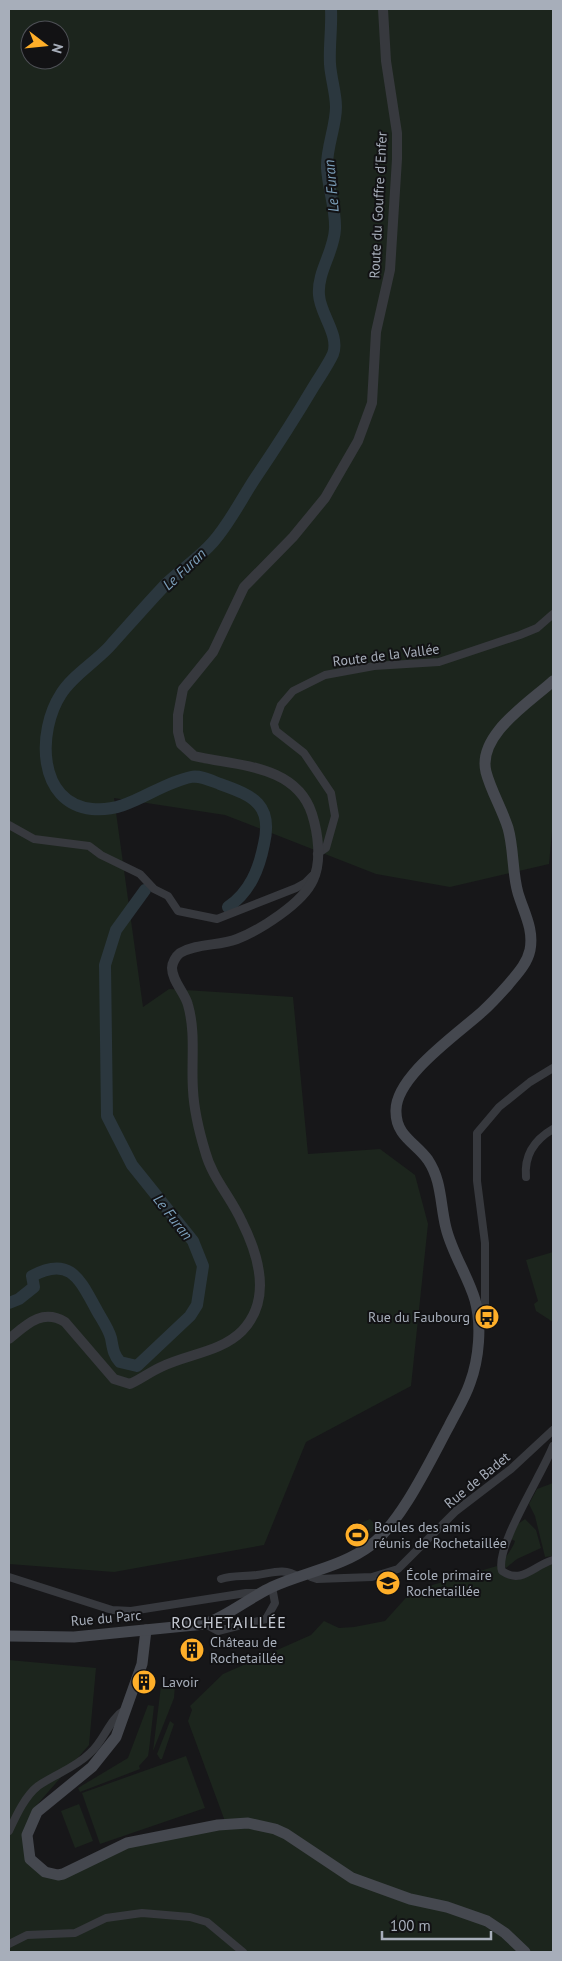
<svg xmlns="http://www.w3.org/2000/svg" width="562" height="1961" font-family="'PT Sans',sans-serif">
	<style>
		.green { fill: #1c251d; fill-rule: evenodd }
		.lines { fill: none; stroke-linecap: round; stroke-linejoin: round }
		.river { stroke: #2b373e; stroke-width: 12 }
		.minor { stroke: #37393e; stroke-width: 8 }
		.tertiary { stroke: #37393e; stroke-width: 10 }
		.secondary { stroke: #45484f; stroke-width: 11 }
		.labels { text-anchor: middle; dominant-baseline: central; stroke-width: 4; stroke-linejoin: round; paint-order: stroke }
		.street-label { font-size: 14px; fill: #a7aeba; stroke: #121214 }
		.poi-label { font-size: 14px; fill: #a7aeba; stroke: #121214; text-anchor: start }
		.water-label { font-size: 15px; font-style: italic; fill: #7b9eb9; stroke: #121214 }
		.quarter-label { font-size: 16px; letter-spacing: 1px; fill: #c9cdd6; stroke: #121214 }
	</style>
	<rect width="100%" height="100%" fill="#171719"/>
	<g class="green">
		<path d="M9,9H553V821L549,864L450,887L376,874L225,815L114,798L143,1007L169,989L293,997L308,1154L380,1149L415,1175L428,1224L411,1386L306,1442L264,1545L114,1572L9,1564ZM30,30H60V60H30Z"/>
		<polygon points="553,1252 553,1322 536,1311 534,1304 538,1301 526,1260"/>
		<polygon points="553,1483 553,1556 545,1557 535,1516 529,1504 537,1489"/>
		<polygon points="370,1519 378,1528 353,1542 345,1530"/>
		<path d="M525,1519L536,1530L541,1548L517,1559L506,1568L503,1563C506,1555 512,1550 515,1541L511,1539L518,1524Z"/>
		<path d="M553,1564V1952H9V1660L96,1668L89,1745L35,1807L23,1836L48,1878L122,1845L226,1824L188,1721L192,1710L190,1706L223,1674L311,1635L324,1621L339,1628L354,1627L385,1621L412,1591L497,1566C512,1595 533,1570 553,1564Z"/>
		<polygon points="172,1684 175,1685 174,1698 153,1751 161,1686 168,1689"/>
		<polygon points="148,1705 154,1706 149,1750 148,1756 139,1766 140,1769 80,1792 78,1788 128,1758"/>
		<polygon points="170,1721 174,1724 162,1759 160,1759 157,1754"/>
		<polygon points="186,1756 205,1808 100,1844 82,1793"/>
		<polygon points="79,1804 93,1841 75,1848 61,1811"/>
	</g>
	<g class="lines">
		<g class="river">
			<path d="M228,907C250,892 259,869 264,844C273,805 254,796 220,784C212,781 200,775 191,777C156,784 129,813 92,809C37,803 37,731 61,694C72,676 94,663 109,647C128,626 147,604 167,583C182,569 200,557 213,542C229,524 241,500 254,480C275,449 295,418 314,386C320,376 328,365 333,354C340,335 320,314 319,295C317,272 334,252 335,229C336,209 328,188 327,168C326,148 336,127 336,107C336,93 331,79 330,64C329,46 332,27 331,9"/>
			<path d="M9,1303L19,1299L34,1287L32,1276C69,1256 79,1278 95,1307C100,1317 108,1327 111,1338C113,1348 113,1354 120,1362L137,1366L190,1316L197,1305L203,1266L193,1241L132,1165L107,1116L105,965L116,930L145,890"/>
		</g>
		<g class="minor">
			<polyline points="9,825 34,839 89,846 101,855 140,874 154,889 168,896 178,911 217,919 296,888 305,883 312,876"/>
			<polyline points="317,854 326,848 335,816 331,793 304,753 276,731 274,724 281,705 293,691 325,675 374,666 439,662 520,635 537,628 553,614"/>
			<path d="M526,1177C524,1155 534,1140 553,1129"/>
			<polyline points="478,1320 485,1311 485,1243 477,1181 477,1133 499,1107 530,1082 553,1068"/>
			<path d="M553,1446C543,1473 494,1548 502,1571C522,1585 534,1565 553,1560"/>
			<polyline points="309,1573 311,1577 317,1579 372,1577 398,1569 456,1511 511,1469 553,1430"/>
			<polyline points="9,1577 112,1610 131,1611 246,1593 260,1593"/>
			<path d="M221,1579C233,1575 244,1577 257,1575C272,1573 284,1567 299,1577"/>
			<polyline points="205,1624 218,1631 266,1619 275,1603 272,1587"/>
			<path d="M9,1831C16,1816 25,1796 38,1786C55,1774 75,1768 90,1753C105,1740 108,1720 126,1709"/>
			<polyline points="9,1944 27,1935 75,1933 106,1918 142,1913 190,1917 207,1922 243,1952"/>
		</g>
		<path class="tertiary" d="M9,1339C26,1325 42,1308 65,1322L114,1379L130,1384C141,1379 150,1372 161,1367C188,1354 221,1352 242,1331C272,1300 259,1256 242,1222C231,1197 212,1178 205,1151C199,1131 194,1111 193,1090C191,1062 196,1033 188,1005C185,993 172,981 172,968C172,963 176,956 180,953C197,943 219,946 237,939C260,930 303,903 313,880C322,861 318,833 312,814C296,764 236,766 194,756L181,744L178,732V715L183,689L213,652L244,587L293,537L325,498L358,441L372,403L376,332L390,270L397,159V133L386,61L383,9"/>
		<g class="secondary">
			<polyline points="146,1630 142,1664 116,1737 92,1767 37,1812 27,1835 30,1859 45,1872 58,1875 63,1874 127,1843 218,1825 248,1823 275,1829 286,1834 352,1878 410,1899 447,1907 487,1921 505,1933 525,1952"/>
			<path d="M9,1636L74,1637L205,1624C229,1615 249,1598 272,1587C305,1572 342,1567 371,1545C402,1521 430,1461 449,1426C456,1412 465,1398 470,1383C479,1359 482,1325 475,1300C468,1276 452,1253 446,1228C440,1204 442,1181 428,1160C416,1143 396,1136 396,1112C394,1077 459,1033 483,1011C492,1003 500,994 508,985C517,974 527,964 530,950C534,929 524,913 518,893C512,872 514,849 508,828C502,809 491,791 486,772C477,735 529,703 553,681"/>
		</g>
	</g>
	<defs>
		<symbol id="bus-disc" viewBox="-11 -11 22 22"><circle r="9.5" fill="#ffaf29" stroke="#121214"/><path d="M-5-6H5V4H4V6H2V4H-2V6H-4V4H-5ZM-3.5-4V0h7V-4ZM-3.5 1.2v1.5H-2V1.2ZM2 1.2v1.5H3.5V1.2Z" fill="#111"/></symbol>
		<symbol id="stadium-disc" viewBox="-11 -11 22 22"><circle r="9.5" fill="#ffaf29" stroke="#121214"/><path d="M0-5a6.5 5 0 1 0 0 10a6.5 5 0 1 0 0-10ZM-3.5-1.8h7v3.6h-7Z" fill="#111"/></symbol>
		<symbol id="school-disc" viewBox="-11 -11 22 22"><circle r="9.5" fill="#ffaf29" stroke="#121214"/><path d="M0-5L7-2L0 1L-7-2ZM-4 1L0 2.5L4 1V4Q0 6-4 4Z" fill="#111"/></symbol>
		<symbol id="building-disc" viewBox="-11 -11 22 22"><circle r="9.5" fill="#ffaf29" stroke="#121214"/><path d="M-4-6H4V6H1V3H-1V6H-4ZM-2.5-4.3h1.7v1.8h-1.7ZM.8-4.3h1.7v1.8H.8ZM-2.5-1h1.7V.8h-1.7ZM.8-1h1.7V.8H.8Z" fill="#111"/></symbol>
	</defs>
	<g fill-rule="evenodd">
		<use href="#bus-disc" x="473" y="1303" width="28" height="28"/>
		<use href="#stadium-disc" x="343" y="1521" width="28" height="28"/>
		<use href="#school-disc" x="374" y="1569" width="28" height="28"/>
		<use href="#building-disc" x="178" y="1636" width="28" height="28"/>
		<use href="#building-disc" x="130" y="1668" width="28" height="28"/>
	</g>
	<g class="labels">
		<g class="street-label">
			<text transform="translate(378 205) rotate(-87)">Route du Gouffre d'Enfer</text>
			<text transform="translate(386 655) rotate(-7)">Route de la Vallée</text>
			<text transform="translate(477 1480) rotate(-39)">Rue de Badet</text>
			<text transform="translate(106 1618) rotate(-5)">Rue du Parc</text>
		</g>
		<g class="poi-label">
			<text x="470" y="1317" text-anchor="end">Rue du Faubourg</text>
			<text x="374" y="1527">Boules des amis<tspan x="374" dy="16">réunis de Rochetaillée</tspan></text>
			<text x="406" y="1575">École primaire<tspan x="406" dy="16">Rochetaillée</tspan></text>
			<text x="210" y="1642">Château de<tspan x="210" dy="16">Rochetaillée</tspan></text>
			<text x="162" y="1682">Lavoir</text>
		</g>
		<g class="water-label">
			<text transform="translate(331 186) rotate(-95)">Le Furan</text>
			<text transform="translate(184 569) rotate(-43)">Le Furan</text>
			<text transform="translate(173 1217) rotate(52)">Le Furan</text>
		</g>
		<g class="quarter-label">
			<text x="229" y="1622">ROCHETAILLÉE</text>
		</g>
	</g>
	<rect width="562" height="1961" fill="none" stroke="#a7aeba" stroke-width="20"/>
	<g transform="translate(45 45) rotate(106)"><circle r="24" fill="#121214" stroke="#4e5056"/>
	<path d="M0-4L9 19L0 12L-9 19Z" fill="#ffaf29"/>
	<text y="-8" font-size="14" font-weight="bold" text-anchor="middle" fill="#a7aeba">N</text>
	</g>
	<path d="M382 1931v8h109v-8" fill="none" stroke="#a7aeba" stroke-width="2.5"/>
	<text x="390" y="1931" font-size="15" fill="#a7aeba" stroke="#121214" stroke-width="4" paint-order="stroke">100 m</text>
</svg>
